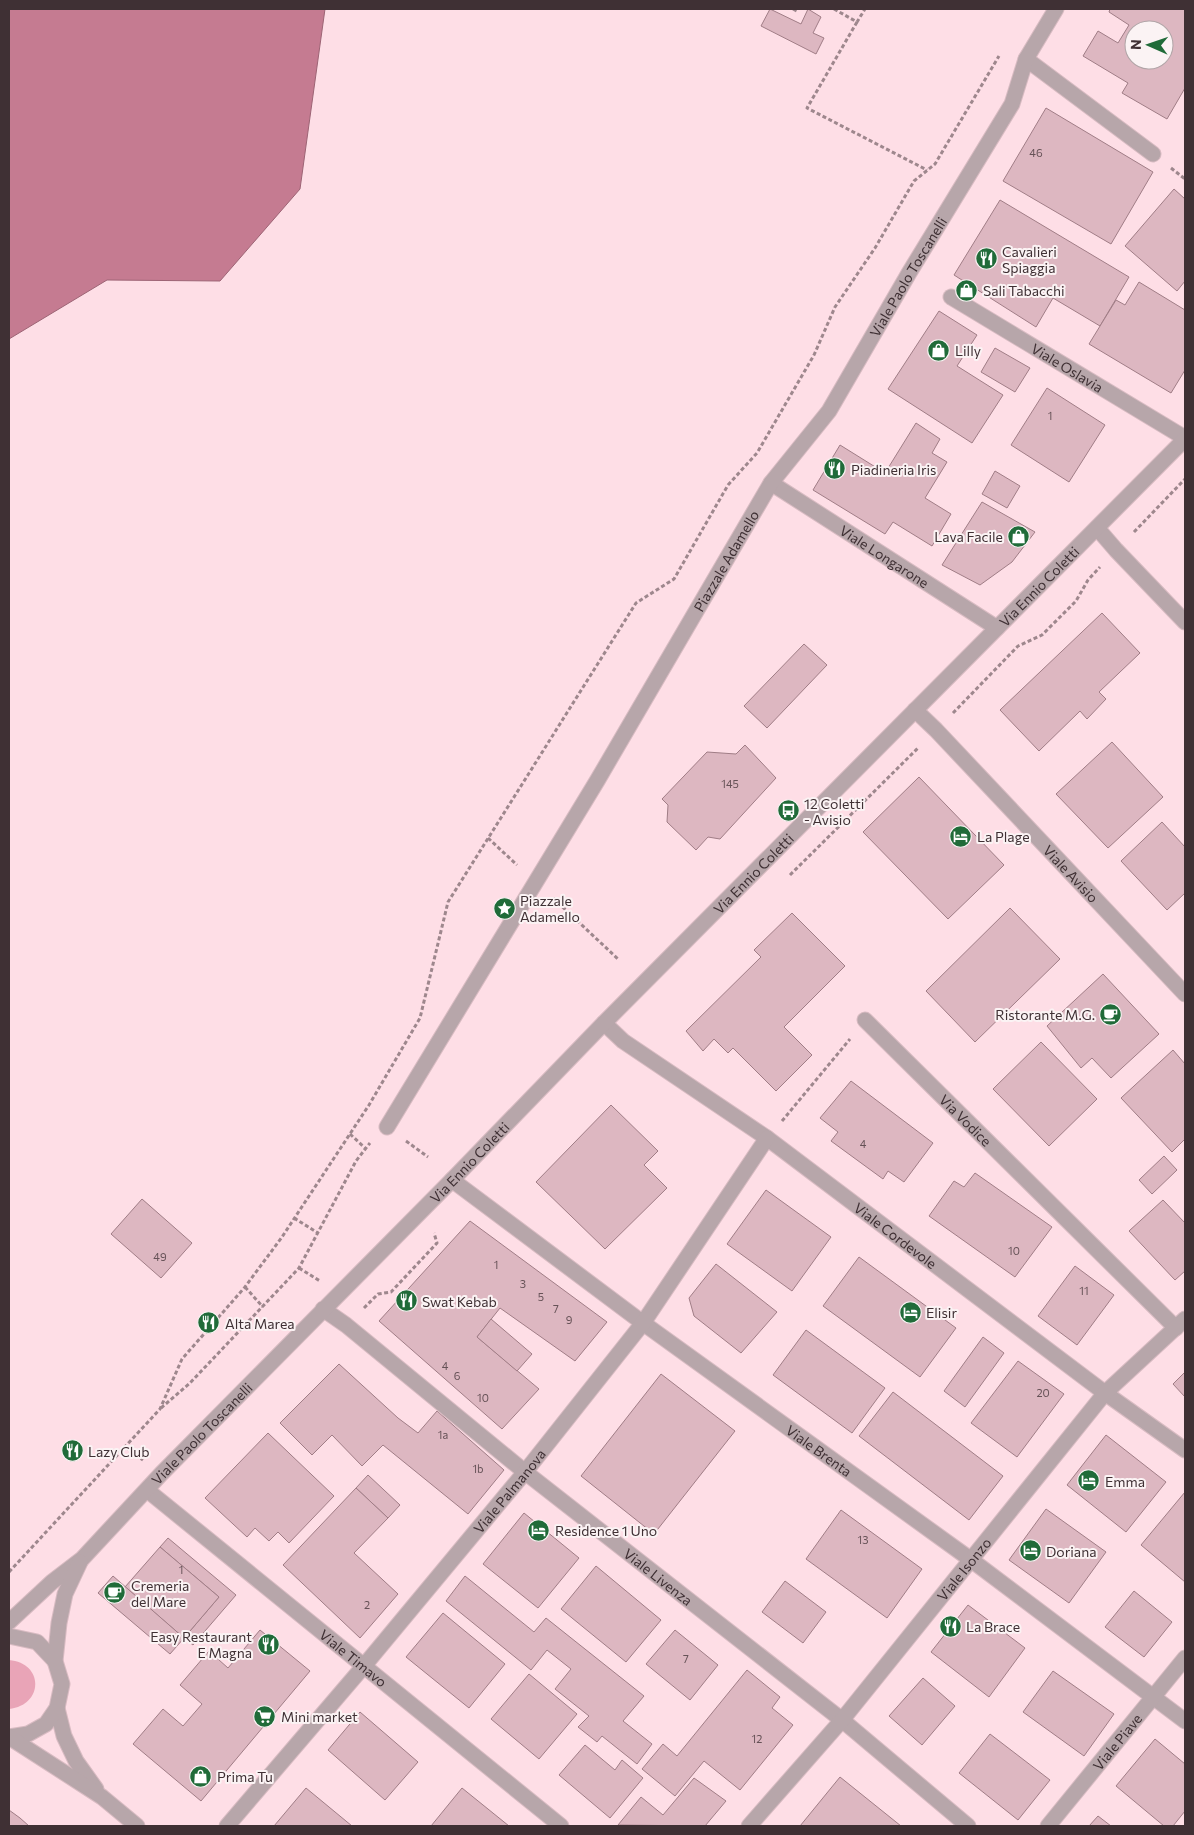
<svg xmlns="http://www.w3.org/2000/svg" width="1194" height="1835" font-family="Commissioner,sans-serif">
	<style>
		.green { fill: #e9a4b7 }
		.water { fill: #c57b91; stroke: #9d6475 }
		.building { fill: #ddb7c1; stroke: #a07d86; fill-rule: evenodd }
		.lines { fill: none; stroke-linecap: round; stroke-linejoin: round }
		.minor-casing { stroke: #d8bbc2; stroke-width: 17 }
		.path { stroke: #9e878d; stroke-width: 3; stroke-dasharray: 4 2.5; stroke-linecap: butt }
		.minor { stroke: #b7a6aa; stroke-width: 15 }
		.labels { text-anchor: middle; dominant-baseline: central; stroke-width: 4; stroke-linejoin: round; paint-order: stroke }
		.number-label { font-size: 11px; fill: #665257 }
		.poi-label { font-size: 14px; fill: #3f3034; stroke: #fbf3f4; text-anchor: start }
		.street-label { font-size: 14px; fill: #3f3034; stroke: #fbf3f4 }
	</style>
	<rect width="100%" height="100%" fill="#fedee6"/>
	<path class="green" d="M9,1660C44,1663 44,1705 9,1709Z"/>
	<polygon class="water" points="9,9 325,9 300,189 220,281 107,280 9,339"/>
	<g class="building">
		<polygon points="770,9 801,24 808,9 821,17 813,33 824,38 816,54 761,26"/>
		<path d="M1110,9H1185V88L1167,119L1122,93L1128,83L1083,56L1098,31L1118,43L1129,25L1109,12ZM1134,30H1164V60H1134Z"/>
		<polygon points="1046,108 1153,172 1111,244 1003,181"/>
		<polygon points="1174,189 1185,199 1185,281 1177,291 1125,246"/>
		<polygon points="1000,200 1129,277 1100,326 1053,298 1036,327 954,275"/>
		<polygon points="1139,282 1185,310 1185,370 1171,393 1089,344 1116,300 1125,305"/>
		<polygon points="939,311 977,335 957,366 1003,395 972,443 888,389"/>
		<polygon points="995,348 1030,368 1015,392 981,372"/>
		<polygon points="1047,388 1105,425 1069,482 1011,445"/>
		<polygon points="916,423 940,439 932,453 947,462 925,498 951,514 932,546 893,522 885,534 813,490 840,445 885,473"/>
		<polygon points="995,471 1020,486 1007,508 982,494"/>
		<polygon points="982,502 1035,532 1012,562 980,585 942,565"/>
		<polygon points="1102,613 1140,653 1099,692 1106,699 1087,719 1080,711 1039,751 1000,710"/>
		<polygon points="804,644 827,665 767,728 744,706"/>
		<polygon points="1112,742 1163,797 1108,848 1056,794"/>
		<polygon points="745,745 776,778 720,839 708,837 696,850 667,822 668,805 662,799 707,752 736,754"/>
		<polygon points="919,777 1004,865 948,919 863,832"/>
		<polygon points="1162,822 1185,847 1185,893 1167,910 1121,861"/>
		<polygon points="1010,908 1060,959 975,1042 926,991"/>
		<polygon points="792,913 845,966 784,1027 812,1055 776,1091 733,1048 728,1053 714,1039 703,1051 686,1031 761,957 754,950"/>
		<polygon points="1103,974 1159,1034 1111,1078 1092,1058 1081,1068 1047,1026"/>
		<polygon points="1041,1042 1097,1099 1049,1146 993,1089"/>
		<polygon points="1173,1050 1185,1064 1185,1139 1172,1152 1121,1098"/>
		<polygon points="851,1081 933,1143 904,1182 888,1171 883,1179 831,1141 838,1132 820,1118"/>
		<polygon points="611,1105 658,1151 644,1165 667,1188 605,1249 536,1182"/>
		<polygon points="1164,1156 1177,1170 1152,1194 1139,1180"/>
		<polygon points="975,1173 1052,1227 1015,1277 929,1216 954,1181 964,1187"/>
		<polygon points="766,1190 831,1237 792,1291 727,1244"/>
		<polygon points="142,1199 192,1243 161,1278 111,1234"/>
		<polygon points="1163,1200 1185,1223 1185,1271 1175,1280 1129,1231"/>
		<polygon points="470,1221 607,1322 575,1361 500,1308 477,1337 539,1389 502,1429 379,1321"/>
		<polygon points="859,1257 956,1328 920,1377 823,1306"/>
		<polygon points="716,1264 777,1312 741,1353 694,1316 689,1298"/>
		<polygon points="1075,1266 1114,1295 1077,1345 1038,1316"/>
		<polygon points="491,1319 532,1354 517,1371 477,1337"/>
		<polygon points="806,1330 885,1388 852,1433 773,1375"/>
		<polygon points="983,1337 1004,1353 965,1407 944,1391"/>
		<polygon points="1018,1361 1064,1394 1017,1457 971,1423"/>
		<polygon points="339,1364 398,1418 418,1433 437,1411 504,1470 468,1514 383,1445 362,1466 332,1435 312,1455 280,1423"/>
		<polygon points="1185,1372 1185,1397 1173,1384"/>
		<polygon points="661,1374 735,1431 654,1534 581,1476"/>
		<polygon points="893,1392 1003,1476 969,1520 859,1436"/>
		<polygon points="268,1433 334,1496 289,1543 278,1532 269,1541 255,1528 247,1537 205,1498"/>
		<polygon points="1106,1435 1166,1482 1126,1532 1067,1485"/>
		<polygon points="368,1475 400,1505 388,1518 356,1488"/>
		<polygon points="356,1488 388,1518 354,1553 398,1594 360,1638 283,1565"/>
		<polygon points="1185,1492 1185,1582 1141,1545"/>
		<polygon points="1046,1509 1106,1552 1069,1603 1009,1560"/>
		<polygon points="841,1510 922,1569 887,1618 806,1559"/>
		<polygon points="524,1513 579,1558 538,1608 483,1564"/>
		<polygon points="168,1538 236,1595 193,1645 184,1638 219,1597 160,1547"/>
		<polygon points="160,1547 219,1597 184,1638 125,1587"/>
		<polygon points="596,1566 661,1620 626,1662 561,1609"/>
		<polygon points="113,1576 184,1638 170,1654 98,1593"/>
		<polygon points="465,1576 534,1632 546,1618 644,1696 623,1721 652,1744 637,1764 602,1736 597,1742 578,1727 589,1716 555,1689 571,1669 547,1650 531,1670 446,1601"/>
		<polygon points="785,1581 826,1612 803,1643 762,1612"/>
		<polygon points="1134,1591 1172,1622 1144,1657 1105,1627"/>
		<polygon points="968,1605 1025,1648 989,1697 931,1652"/>
		<polygon points="443,1613 505,1664 469,1708 406,1657"/>
		<polygon points="260,1630 310,1671 201,1801 133,1744 163,1709 183,1726 202,1704 180,1685 209,1651 228,1668"/>
		<polygon points="675,1630 718,1665 690,1700 646,1664"/>
		<polygon points="747,1670 780,1697 772,1708 793,1725 740,1790 704,1761 675,1796 642,1769 663,1744 677,1756"/>
		<polygon points="1053,1671 1114,1714 1084,1756 1023,1712"/>
		<polygon points="529,1674 577,1714 539,1759 491,1719"/>
		<polygon points="923,1678 955,1706 922,1745 889,1716"/>
		<polygon points="360,1712 418,1762 385,1800 328,1750"/>
		<polygon points="990,1734 1050,1780 1018,1820 959,1773"/>
		<polygon points="1155,1739 1185,1764 1185,1811 1173,1826 1164,1826 1116,1786"/>
		<polygon points="585,1745 615,1770 622,1760 643,1778 610,1818 559,1775"/>
		<polygon points="840,1777 901,1826 800,1826"/>
		<polygon points="694,1778 726,1801 705,1826 618,1825 641,1797 663,1815"/>
		<polygon points="306,1788 352,1826 274,1826"/>
		<polygon points="462,1788 509,1826 431,1826"/>
		<polygon points="9,1810 20,1818 29,1826 9,1826"/>
		<polygon points="1098,1816 1111,1826 1089,1826"/>
	</g>
	<g class="lines">
		<defs>
			<g id="minor">
				<polyline points="1026,59 1153,154"/>
				<path id="s1" d="M951,297L1185,438"/>
				<path id="s2" d="M771,483L997,628"/>
				<polyline points="1097,528 1116,550 1185,622"/>
				<path id="s3" d="M915,710L936,730L1185,994"/>
				<path id="s4" d="M865,1020L1176,1328"/>
				<path id="s5" d="M604,1023L623,1041L767,1138L1105,1393L1185,1450"/>
				<path id="s6" d="M387,1127L597,781L771,483L829,411L909,273L1012,104L1026,59L1056,9"/>
				<path id="s7" d="M452,1180L643,1323L970,1559L1185,1721"/>
				<path id="s8" d="M323,1309L346,1325L525,1472L842,1720L968,1826"/>
				<path id="s9" d="M147,1490L561,1826"/>
				<path id="s10" d="M9,1622L52,1582L82,1559L161,1474L452,1180L604,1023L1185,439"/>
				<polyline points="9,1636 37,1642 55,1661"/>
				<polyline points="57,1708 64,1736 76,1761 96,1789"/>
				<polyline points="9,1737 28,1734 46,1724 57,1708 62,1684 55,1661 59,1623 65,1594 80,1562"/>
				<polyline points="9,1737 102,1797 137,1826"/>
				<path id="s11" d="M227,1826L363,1667L525,1472L643,1323L767,1138"/>
				<path id="s12" d="M749,1826L842,1720L1105,1393L1185,1319"/>
				<path id="s13" d="M1048,1826L1185,1658"/>
			</g>
		</defs>
		<use href="#minor" class="minor-casing"/>
		<g class="path">
			<polyline points="793,9 797,11 798,9"/>
			<polyline points="834,9 857,22 865,9"/>
			<polyline points="857,22 807,108 927,170"/>
			<polyline points="1171,168 1185,179"/>
			<polyline points="1134,532 1185,479"/>
			<polyline points="953,713 1018,646 1042,635 1076,601 1088,580 1100,567"/>
			<polyline points="488,838 517,865"/>
			<polyline points="790,875 919,747"/>
			<polyline points="553,898 618,959"/>
			<polyline points="782,1121 850,1039"/>
			<polyline points="350,1134 365,1148"/>
			<polyline points="406,1141 428,1157"/>
			<polyline points="294,1218 318,1233"/>
			<polyline points="299,1268 320,1281"/>
			<polyline points="245,1287 263,1307"/>
			<polyline points="364,1308 378,1294 391,1292 437,1243 434,1233"/>
			<polyline points="161,1408 190,1383 299,1268 356,1161 370,1143"/>
			<polyline points="125,1447 143,1460"/>
			<polyline points="9,1572 160,1409 182,1359 245,1287 282,1237 369,1105 420,1018 448,902 636,603 674,579 728,485 757,453 814,355 835,307 875,248 914,181 935,164 999,56"/>
		</g>
		<use href="#minor" class="minor"/>
	</g>
	<defs>
		<symbol id="restaurant-disc" viewBox="-11 -11 22 22"><circle r="9.5" fill="#206b39" stroke="#fbf3f4"/><path d="M-5-6h1v4h1v-4h1v4h1v-4h1v5L-1.5 .5V6h-2V.5L-5-1ZM5-6V6H3V1.5H1.5Q1.5-4 5-6Z" fill="#fff"/></symbol>
		<symbol id="shop-disc" viewBox="-11 -11 22 22"><circle r="9.5" fill="#206b39" stroke="#fbf3f4"/><path d="M-5-2.5h2.3a2.7 3.5 0 0 1 5.4 0H5L5.5 6h-11ZM-1.5-2.5h3a1.5 2.3 0 0 0-3 0Z" fill="#fff"/></symbol>
		<symbol id="bus-disc" viewBox="-11 -11 22 22"><circle r="9.5" fill="#206b39" stroke="#fbf3f4"/><path d="M-5-6H5V4H4V6H2V4H-2V6H-4V4H-5ZM-3.5-4V0h7V-4ZM-3.5 1.2v1.5H-2V1.2ZM2 1.2v1.5H3.5V1.2Z" fill="#fff"/></symbol>
		<symbol id="hotel-disc" viewBox="-11 -11 22 22"><circle r="9.5" fill="#206b39" stroke="#fbf3f4"/><path d="M-6-4.5h1.5V1H6V5H4.5V3h-9V5H-6ZM-4 0a1.8 1.8 0 1 1 3.6 0ZM.5 0V-2.5h3Q6-2.5 6 0Z" fill="#fff"/></symbol>
		<symbol id="sight-disc" viewBox="-11 -11 22 22"><circle r="9.5" fill="#206b39" stroke="#fbf3f4"/><path d="M0-6L1.8-2.2L6-1.7L2.9 1.2L3.7 5.4L0 3.3L-3.7 5.4L-2.9 1.2L-6-1.7L-1.8-2.2Z" fill="#fff"/></symbol>
		<symbol id="cafe-disc" viewBox="-11 -11 22 22"><circle r="9.5" fill="#206b39" stroke="#fbf3f4"/><path d="M-5.5-4.5H6V0H3Q3 3.5 0 3.5H-2.5Q-5.5 3.5-5.5 0ZM3-3.2v2h1.7v-2ZM-6 4.5H4V6H-6Z" fill="#fff"/></symbol>
		<symbol id="supermarket-disc" viewBox="-11 -11 22 22"><circle r="9.5" fill="#206b39" stroke="#fbf3f4"/><path d="M-6-5.5h2.5l.6 2H6L4.5 2H-2.5L-4.4-4H-6ZM-1.5 3.2a1.3 1.3 0 1 0 .1 0ZM3 3.2a1.3 1.3 0 1 0 .1 0Z" fill="#fff"/></symbol>
	</defs>
	<g fill-rule="evenodd">
		<use href="#restaurant-disc" x="974" y="246" width="25" height="25"/>
		<use href="#shop-disc" x="954" y="278" width="25" height="25"/>
		<use href="#shop-disc" x="926" y="338" width="25" height="25"/>
		<use href="#restaurant-disc" x="822" y="456" width="25" height="25"/>
		<use href="#shop-disc" x="1006" y="524" width="25" height="25"/>
		<use href="#bus-disc" x="776" y="798" width="25" height="25"/>
		<use href="#hotel-disc" x="948" y="824" width="25" height="25"/>
		<use href="#sight-disc" x="492" y="896" width="25" height="25"/>
		<use href="#cafe-disc" x="1098" y="1002" width="25" height="25"/>
		<use href="#restaurant-disc" x="394" y="1288" width="25" height="25"/>
		<use href="#hotel-disc" x="898" y="1300" width="25" height="25"/>
		<use href="#restaurant-disc" x="196" y="1310" width="25" height="25"/>
		<use href="#restaurant-disc" x="60" y="1438" width="25" height="25"/>
		<use href="#hotel-disc" x="1076" y="1468" width="25" height="25"/>
		<use href="#hotel-disc" x="526" y="1518" width="25" height="25"/>
		<use href="#hotel-disc" x="1018" y="1538" width="25" height="25"/>
		<use href="#cafe-disc" x="102" y="1580" width="25" height="25"/>
		<use href="#restaurant-disc" x="938" y="1614" width="25" height="25"/>
		<use href="#restaurant-disc" x="256" y="1632" width="25" height="25"/>
		<use href="#supermarket-disc" x="252" y="1704" width="25" height="25"/>
		<use href="#shop-disc" x="188" y="1764" width="25" height="25"/>
	</g>
	<g class="labels">
		<g class="number-label">
			<text x="1036" y="152">46</text>
			<text x="1050" y="415">1</text>
			<text x="730" y="783">145</text>
			<text x="863" y="1143">4</text>
			<text x="1014" y="1250">10</text>
			<text x="160" y="1256">49</text>
			<text x="496" y="1264">1</text>
			<text x="523" y="1283">3</text>
			<text x="1084" y="1290">11</text>
			<text x="541" y="1296">5</text>
			<text x="556" y="1308">7</text>
			<text x="569" y="1319">9</text>
			<text x="445" y="1365">4</text>
			<text x="457" y="1375">6</text>
			<text x="1043" y="1392">20</text>
			<text x="483" y="1397">10</text>
			<text x="443" y="1434">1a</text>
			<text x="478" y="1468">1b</text>
			<text x="863" y="1539">13</text>
			<text x="181" y="1569">1</text>
			<text x="367" y="1604">2</text>
			<text x="686" y="1658">7</text>
			<text x="757" y="1738">12</text>
		</g>
		<g class="poi-label">
			<text x="1002" y="251">Cavalieri<tspan x="1002" dy="16">Spiaggia</tspan></text>
			<text x="983" y="290">Sali Tabacchi</text>
			<text x="955" y="350">Lilly</text>
			<text x="851" y="469">Piadineria Iris</text>
			<text x="1003" y="536" text-anchor="end">Lava Facile</text>
			<text x="804" y="803">12 Coletti<tspan x="804" dy="16">- Avisio</tspan></text>
			<text x="977" y="836">La Plage</text>
			<text x="520" y="900">Piazzale<tspan x="520" dy="16">Adamello</tspan></text>
			<text x="1095" y="1014" text-anchor="end">Ristorante M.G.</text>
			<text x="422" y="1301">Swat Kebab</text>
			<text x="926" y="1312">Elisir</text>
			<text x="225" y="1323">Alta Marea</text>
			<text x="88" y="1451">Lazy Club</text>
			<text x="1105" y="1481">Emma</text>
			<text x="555" y="1530">Residence 1 Uno</text>
			<text x="1046" y="1551">Doriana</text>
			<text x="131" y="1585">Cremeria<tspan x="131" dy="16">del Mare</tspan></text>
			<text x="966" y="1626">La Brace</text>
			<text x="252" y="1636" text-anchor="end">Easy Restaurant<tspan x="252" dy="16">E Magna</tspan></text>
			<text x="281" y="1716">Mini market</text>
			<text x="217" y="1776">Prima Tu</text>
		</g>
		<g class="street-label">
			<text stroke="none"><textPath href="#s6" startOffset="998">Viale Paolo Toscanelli</textPath></text>
			<text stroke="none"><textPath href="#s1" startOffset="136">Viale Oslavia</textPath></text>
			<text stroke="none"><textPath href="#s2" startOffset="135">Viale Longarone</textPath></text>
			<text stroke="none"><textPath href="#s6" startOffset="660">Piazzale Adamello</textPath></text>
			<text stroke="none"><textPath href="#s10" startOffset="1461">Via Ennio Coletti</textPath></text>
			<text stroke="none"><textPath href="#s10" startOffset="1056">Via Ennio Coletti</textPath></text>
			<text stroke="none"><textPath href="#s3" startOffset="226">Viale Avisio</textPath></text>
			<text stroke="none"><textPath href="#s4" startOffset="142">Via Vodice</textPath></text>
			<text stroke="none"><textPath href="#s10" startOffset="651">Via Ennio Coletti</textPath></text>
			<text stroke="none"><textPath href="#s5" startOffset="361">Viale Cordevole</textPath></text>
			<text stroke="none"><textPath href="#s10" startOffset="270">Viale Paolo Toscanelli</textPath></text>
			<text stroke="none"><textPath href="#s7" startOffset="456">Viale Brenta</textPath></text>
			<text stroke="none"><textPath href="#s11" startOffset="438">Viale Palmanova</textPath></text>
			<text stroke="none"><textPath href="#s12" startOffset="335">Viale Isonzo</textPath></text>
			<text stroke="none"><textPath href="#s8" startOffset="429">Viale Livenza</textPath></text>
			<text stroke="none"><textPath href="#s9" startOffset="266">Viale Timavo</textPath></text>
			<text stroke="none"><textPath href="#s13" startOffset="109">Viale Piave</textPath></text>
		</g>
	</g>
	<rect width="1194" height="1835" fill="none" stroke="#3f3034" stroke-width="20"/>
	<g transform="translate(1149 45) rotate(272)"><circle r="24" fill="#fbf3f4" stroke="#b0a5a7"/>
	<path d="M0-4L9 19L0 12L-9 19Z" fill="#206b39"/>
	<text y="-8" font-size="14" font-weight="bold" text-anchor="middle" fill="#3f3034">N</text>
	</g>
</svg>
